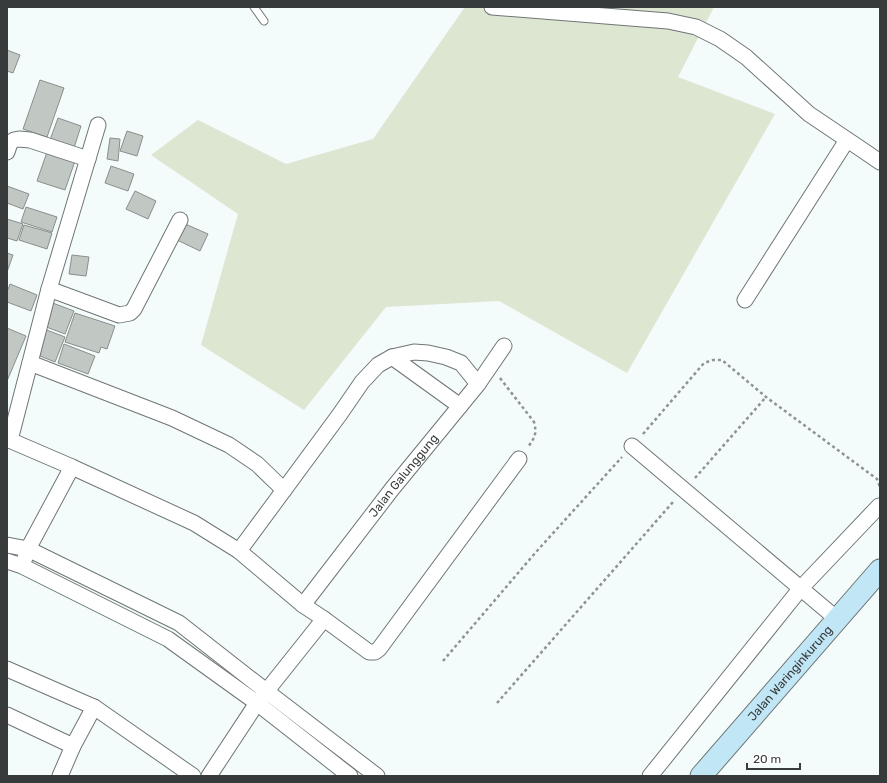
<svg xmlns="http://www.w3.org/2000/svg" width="887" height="783" font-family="Rubik,sans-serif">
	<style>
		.green { fill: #dce6d1 }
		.building { fill: #c1c7c3; stroke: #8a8f8c }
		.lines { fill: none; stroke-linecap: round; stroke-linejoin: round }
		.lane-casing { stroke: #6f7675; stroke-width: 9 }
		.street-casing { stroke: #6f7675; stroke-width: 17 }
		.secondary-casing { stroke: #6f7675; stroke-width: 23 }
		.path { stroke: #8d9292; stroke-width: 2.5; stroke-dasharray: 3 3; stroke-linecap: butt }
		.lane { stroke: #fff; stroke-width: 7 }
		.street { stroke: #fff; stroke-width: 15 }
		.secondary { stroke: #c1e7f6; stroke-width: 21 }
		.labels { text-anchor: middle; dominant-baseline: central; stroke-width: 3; stroke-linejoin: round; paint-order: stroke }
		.street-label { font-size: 12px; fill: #383b3b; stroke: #fff }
	</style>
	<rect width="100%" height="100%" fill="#f3fbfb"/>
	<polygon class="green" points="465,7 714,7 678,77 775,114 627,373 499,301 386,307 304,410 201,345 238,214 151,155 198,120 286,164 373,139"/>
	<g class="building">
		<polygon points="7,50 20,55 13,73 7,71"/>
		<polygon points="40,80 64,88 47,137 23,129"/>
		<polygon points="58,118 81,126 74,148 50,140"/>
		<polygon points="127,131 143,136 137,156 120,151"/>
		<polygon points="110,138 120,139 118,161 107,159"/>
		<polygon points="47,152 75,161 65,190 37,181"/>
		<polygon points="111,166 134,174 128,191 105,183"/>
		<polygon points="7,186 29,194 23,209 7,203"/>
		<polygon points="135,191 156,201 148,219 126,209"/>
		<polygon points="26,207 57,217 52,232 21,222"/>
		<polygon points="7,219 23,224 17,241 7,238"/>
		<polygon points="183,223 208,234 200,251 175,239"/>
		<polygon points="24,225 52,233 47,249 19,240"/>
		<polygon points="7,253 13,255 7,272"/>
		<polygon points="72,255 89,257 86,276 69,274"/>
		<polygon points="10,284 37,295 31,311 7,302 7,292"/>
		<polygon points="50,302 74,311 65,334 41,325"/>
		<polygon points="75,313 115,326 107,349 101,347 99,353 65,342"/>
		<polygon points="7,328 26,336 7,381"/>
		<polygon points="44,329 65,337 55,362 35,354"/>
		<polygon points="64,344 95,356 88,374 58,363"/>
	</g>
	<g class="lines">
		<defs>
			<polyline id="lane" points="254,7 264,21"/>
			<g id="street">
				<polyline points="492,7 668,21 696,27 720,39 746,57 809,114 861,149 880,162"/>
				<polyline points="7,152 10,143 14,140 19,139 30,140 88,159"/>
				<polyline points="49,289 119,315 130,313 134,309 180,220"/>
				<polyline points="745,300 847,140"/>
				<polyline points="392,357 414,352 428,353 446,357 461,363 478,384"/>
				<polyline points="30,363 172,418 229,445 257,464 284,490"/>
				<polyline points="7,439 72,467 194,523 239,551 303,605 324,619 369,652 375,652 379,649 519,459"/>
				<polyline points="10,440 49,289 98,125"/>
				<polyline points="632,446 837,619"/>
				<polyline points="7,545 28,549 179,623 266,691 377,776"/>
				<polyline points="239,551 340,414 362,382 378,365 392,357 460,406"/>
				<polyline points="25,558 28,549 72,467"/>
				<polyline points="7,561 22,566 168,639 257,703 350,776"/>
				<path id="s1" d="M303,605L392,489L460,406L478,384L504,346"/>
				<polyline points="7,669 94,707 193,776"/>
				<polyline points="7,715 73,746"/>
				<polyline points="60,776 73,746 94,707"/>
				<polyline points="209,776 257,703 324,619"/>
				<polyline points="650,776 801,588 879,506"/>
			</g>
			<g id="secondary">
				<path id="s2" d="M701,776L880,570"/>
			</g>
		</defs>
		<use href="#lane" class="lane-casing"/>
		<use href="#street" class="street-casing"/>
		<use href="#secondary" class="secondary-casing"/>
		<g class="path">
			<path d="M500,378L534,422C537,434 535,437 528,447"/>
			<polyline points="643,434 704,363 713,360 722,360 766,397 877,479 880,487"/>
			<polyline points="695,478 766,397"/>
			<polyline points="443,661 536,552 622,457"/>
			<polyline points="497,703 673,502"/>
		</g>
		<use href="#lane" class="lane"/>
		<use href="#street" class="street"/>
		<use href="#secondary" class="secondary"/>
	</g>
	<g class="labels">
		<g class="street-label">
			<text stroke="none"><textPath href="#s1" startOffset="164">Jalan Galunggung</textPath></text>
			<text stroke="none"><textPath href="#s2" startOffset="136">Jalan Waringinkurung</textPath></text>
		</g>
	</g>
	<rect width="887" height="783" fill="none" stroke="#383b3b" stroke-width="16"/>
	<path d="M747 763v6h53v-6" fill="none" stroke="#383b3b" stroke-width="2"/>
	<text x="753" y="763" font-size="12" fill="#383b3b" stroke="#ffffff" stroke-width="3" paint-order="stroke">20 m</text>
</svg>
